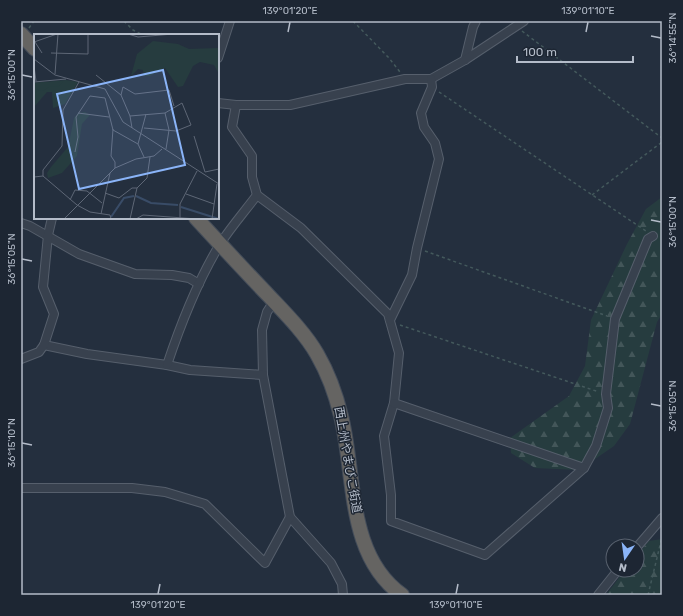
<svg xmlns="http://www.w3.org/2000/svg" width="683" height="616" font-family="Rubik,'Noto Sans JP',sans-serif">
	<style>
		.forest { fill: url(#forest-firs) }
		.lines { fill: none; stroke-linecap: round; stroke-linejoin: round }
		.minor-casing { stroke: #565f6c; stroke-width: 10 }
		.trunk-casing { stroke: #434c59; stroke-width: 16 }
		.path { stroke: #44595c; stroke-width: 1.5; stroke-dasharray: 3 3; stroke-linecap: butt }
		.minor { stroke: #38414e; stroke-width: 8 }
		.trunk { stroke: #656462; stroke-width: 14 }
		.ticks { fill: none; stroke: #b4bcc9; stroke-width: 1.5 }
		.labels { text-anchor: middle; dominant-baseline: central; stroke-width: 3; stroke-linejoin: round; paint-order: stroke }
		.street-label { font-size: 12px; fill: #b4bcc9; stroke: #1d2633 }
		.inset-river { fill: none; stroke: #394c67; stroke-width: 2 }
		.inset-road { fill: none; stroke: #5e6776; stroke-width: 1 }
		.view { fill: #8ab4f8; fill-opacity: 0.15; stroke: #8ab4f8; stroke-width: 2 }
		.inset-edge { fill: none; stroke: #b4bcc9; stroke-width: 2 }
		.neatline { fill: none; stroke: #b4bcc9; stroke-width: 1.5 }
		.ticks-label { font-size: 10px; text-anchor: middle; fill: #b4bcc9 }
	</style>
	<defs>
		<pattern id="forest-firs" width="22" height="20" patternUnits="userSpaceOnUse"><rect width="22" height="20" fill="#263c3f"/><path d="M5 1l3.5 6h-7zM16 11l3.5 6h-7z" fill="#435659"/></pattern>
	</defs>
	<rect width="100%" height="100%" fill="#242f3e"/>
	<g class="forest">
		<polygon points="662,197 662,314 657,322 630,424 614,446 579,470 535,468 511,453 510,438 569,396 585,366 591,320 627,244 646,209"/>
		<polygon points="662,539 662,595 606,595 625,570 637,570 637,555 649,541"/>
	</g>
	<g class="lines">
		<defs>
			<g id="minor">
				<polyline points="218,58 230,21"/>
				<polyline points="465,60 473,27 476,21"/>
				<polyline points="218,103 236,105 290,105 405,79 431,79 465,60 524,21"/>
				<polyline points="236,105 232,127 252,156 252,177 257,195 301,228 388,314 399,353 394,403 384,436 391,495 391,521 485,555 584,468 596,446 608,408 606,394 615,319 648,239 653,236"/>
				<polyline points="21,223 30,226 79,254 135,274 172,275 189,278 199,284"/>
				<polyline points="274,301 267,312 262,330 263,375 290,517 331,563 342,584 343,595"/>
				<polyline points="390,320 412,275 417,248 439,159 435,143 424,127 421,113 432,87 431,79"/>
				<polyline points="44,345 87,354 167,365 190,370 263,375"/>
				<polyline points="21,359 39,352 44,345 54,314 43,287 48,235 52,218"/>
				<path d="M167,365C181,323 197,282 220,244C231,227 245,211 257,195"/>
				<polyline points="394,403 584,468"/>
				<polyline points="21,488 132,488 165,492 205,504 265,563 290,517"/>
				<polyline points="637,547 662,518"/>
				<polyline points="598,595 618,570"/>
			</g>
			<g id="trunk">
				<polyline points="21,34 35,49"/>
				<path d="M196,218C220,244 244,270 269,296C285,313 305,333 317,354C328,373 336,395 341,416C356,476 346,555 402,595"/>
			</g>
		</defs>
		<use href="#minor" class="minor-casing"/>
		<use href="#trunk" class="trunk-casing"/>
		<g class="path">
			<polyline points="124,21 133,30 143,35"/>
			<polyline points="353,21 389,58 400,72"/>
			<polyline points="29,28 34,21"/>
			<polyline points="522,31 662,138"/>
			<polyline points="439,92 646,231"/>
			<polyline points="592,195 662,142"/>
			<polyline points="425,251 607,316"/>
			<polyline points="400,325 599,392"/>
			<polyline points="648,595 662,537"/>
		</g>
		<use href="#minor" class="minor"/>
		<use href="#trunk" class="trunk"/>
	</g>
	<path class="ticks" d="M288,32L290,22M586,32L588,22M651,36L661,38M22,75L32,77M651,220L661,222M22,259L32,261M651,404L661,406M22,443L32,445M158,594L160,584M456,594L458,584"/>
	<g class="labels">
		<g class="street-label">
			<text transform="translate(348 460) rotate(80)">西上州やまびこ街道</text>
		</g>
	</g>
	<g transform="translate(34 34)">
		<rect width="185" height="185" fill="#242f3e"/>
		<path d="M119,7L144,10L155,15L185,14V40L180,31L166,28L159,32L149,52L144,53L131,34L116,42H110L109,36L104,35L97,42L103,20ZM32,46L44,48L31,70L19,74L18,58H13L0,73V49ZM51,78L56,81L48,90L43,122L28,139L14,144L13,139L17,133L34,113L40,84L44,79Z" fill="#263c3f"/>
		<path d="M30,47L25,52L15,53L9,57L0,55V49Z" fill="#263c3f"/>
		<path class="inset-river" d="M102,162L117,169L144,171M147,173L185,185M77,183L90,164L100,162"/>
		<path class="inset-road" d="M94,0L104,3L139,0M0,8L23,0M1,8L8,19M17,19L54,20V0M0,25L21,41L71,55L89,88L185,150M0,32L2,47M21,40L24,0M62,41L87,61L96,82L98,94M0,48L32,45M87,61L89,53L101,60L135,56L140,72M44,79L75,83M131,79L135,96L132,115M96,82L131,79L148,69L157,91L142,97L110,94M79,95L77,122L81,128V134M160,102L171,138M41,118L44,103L42,83L56,62L71,64L79,96L104,110M110,123L104,110L112,80M171,138L185,135M9,142V136L28,112L29,76L45,48M0,143L9,142L43,171L56,178L76,181L77,185M71,159L85,164L98,154H103M152,160L180,170M36,166L41,156L53,157L68,169M67,180L76,139M30,185L81,134L102,125L120,122L128,115M96,185L103,154L113,144L116,123M102,185L109,181L163,185M146,185V170L163,137M178,185L183,150"/>
		<path class="view" d="M129,36L151,131L45,155L23,60Z"/>
		<rect width="185" height="185" class="inset-edge"/>
	</g>
	<rect width="683" height="616" fill="none" stroke="#1d2633" stroke-width="44"/>
	<g transform="translate(625 558) rotate(193)"><circle r="19" fill="#1d2633" stroke="#59626f"/>
	<path d="M0-3L7 15L0 10L-7 15Z" fill="#8ab4f8"/>
	<text y="-6" font-size="11" font-weight="bold" text-anchor="middle" fill="#b4bcc9">N</text>
	</g>
	<path d="M517 56v6h116v-6" fill="none" stroke="#b4bcc9" stroke-width="2"/>
	<text x="523" y="56" font-size="12" fill="#b4bcc9" stroke="#1d2633" stroke-width="3" paint-order="stroke">100 m</text>
	<rect x="22" y="22" width="639" height="572" class="neatline"/>
	<g class="ticks-label">
		<text x="290" y="14">139°01'20"E</text>
		<text x="588" y="14">139°01'10"E</text>
		<text transform="translate(672 38) rotate(-90)" y="4">36°14'55"N</text>
		<text transform="translate(11 75) rotate(-90)" y="4">36°15'00"N</text>
		<text transform="translate(672 222) rotate(-90)" y="4">36°15'00"N</text>
		<text transform="translate(11 259) rotate(-90)" y="4">36°15'05"N</text>
		<text transform="translate(672 406) rotate(-90)" y="4">36°15'05"N</text>
		<text transform="translate(11 443) rotate(-90)" y="4">36°15'10"N</text>
		<text x="158" y="608">139°01'20"E</text>
		<text x="456" y="608">139°01'10"E</text>
	</g>
</svg>
